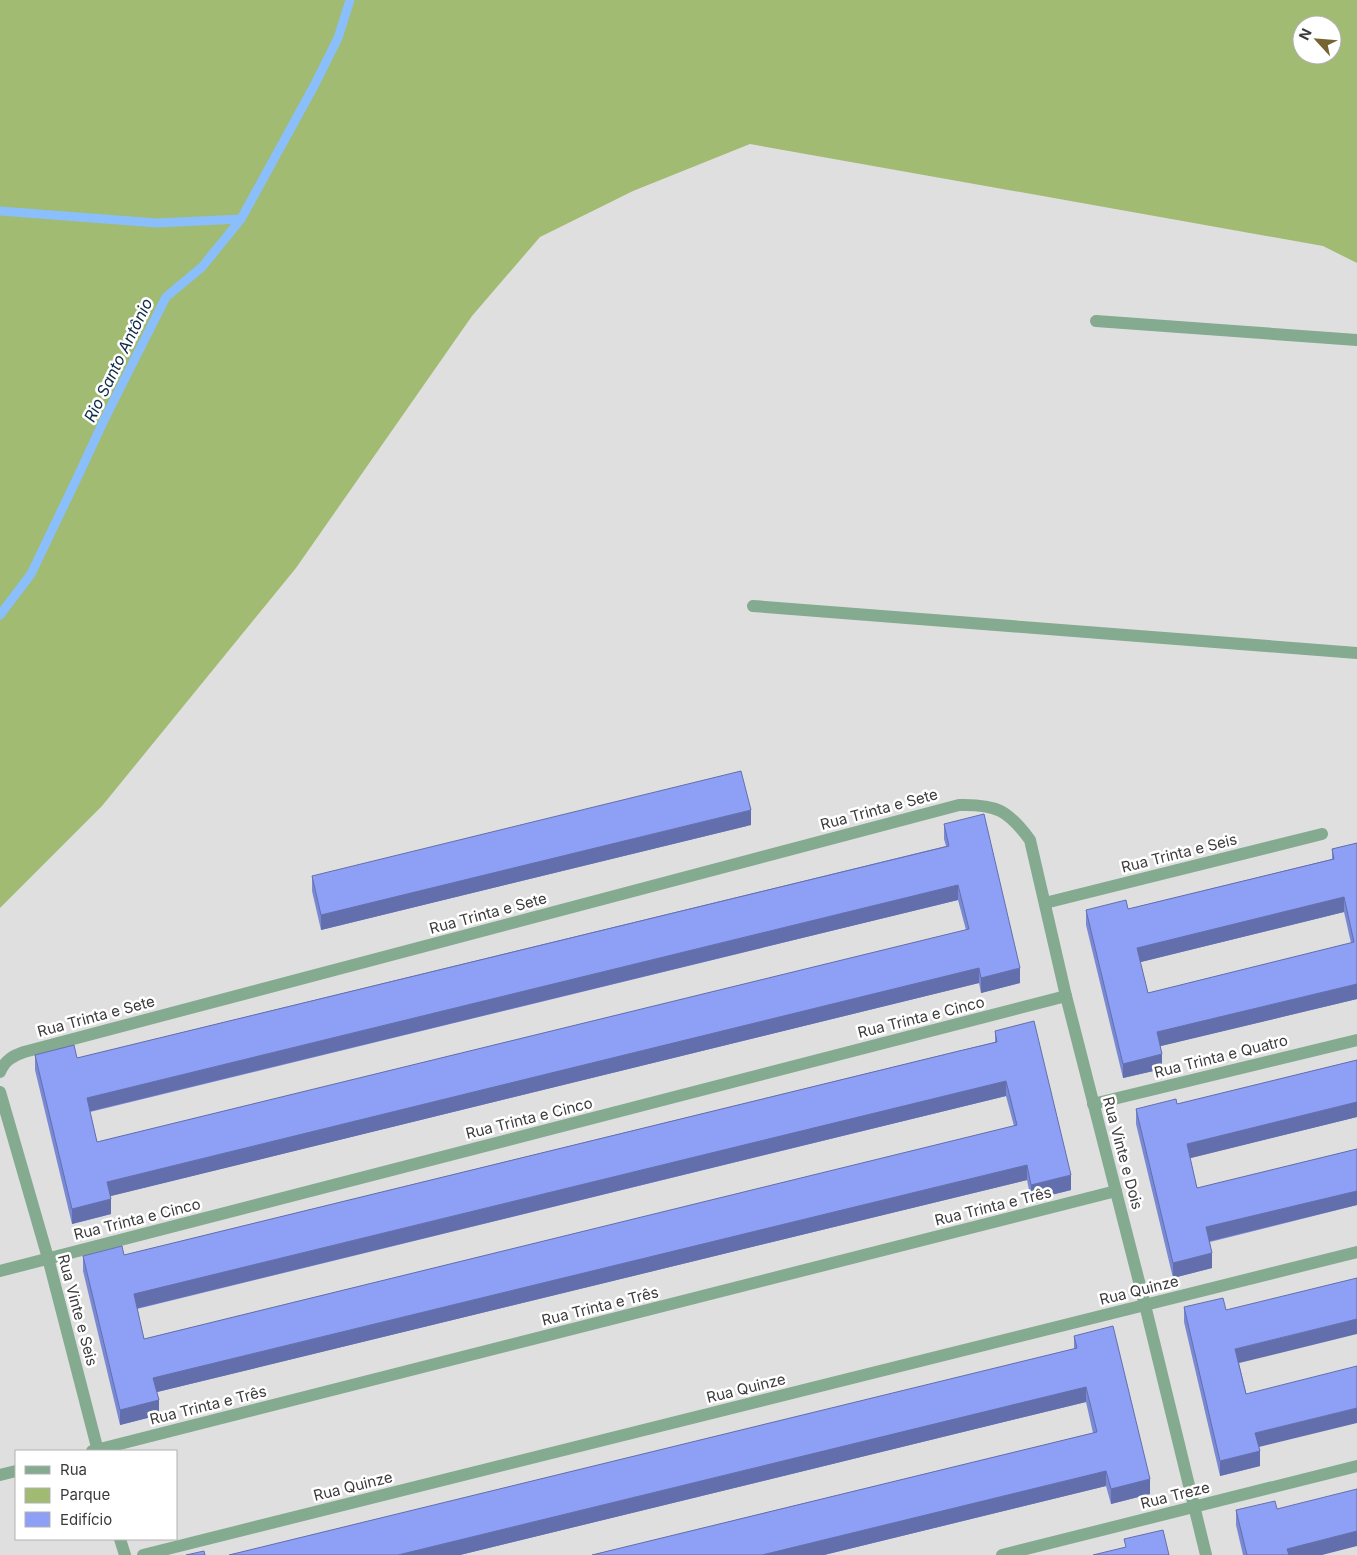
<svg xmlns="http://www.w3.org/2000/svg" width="1357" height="1555" font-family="Inter,sans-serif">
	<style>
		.green { fill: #a1bb73; fill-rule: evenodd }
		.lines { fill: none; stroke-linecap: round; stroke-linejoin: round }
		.stream { stroke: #8abffb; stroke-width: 9 }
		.minor { stroke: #84aa8f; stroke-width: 12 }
		.wall { fill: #7a89d4; fill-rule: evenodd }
		.shaded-wall { fill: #636fac }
		.building { fill: #8e9ff6; stroke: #636fac; fill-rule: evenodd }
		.labels { text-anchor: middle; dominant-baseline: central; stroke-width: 5; stroke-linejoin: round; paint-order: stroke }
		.street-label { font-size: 15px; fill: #3b3b3b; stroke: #fff }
		.water-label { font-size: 16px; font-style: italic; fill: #0e2a47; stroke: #fff }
	</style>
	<rect width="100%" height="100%" fill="#dfdfe0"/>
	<path class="green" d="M0,0H1357V263L1323,246L750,144L633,191L540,237L472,316L296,568L102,806L0,908ZM1302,25H1332V55H1302Z"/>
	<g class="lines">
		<g class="stream">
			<polyline points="0,211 157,223 241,219"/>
			<polyline points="0,615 31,574 79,474 104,420 166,297 202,267 241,219 314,86 338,38 350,0"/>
		</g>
		<g class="minor">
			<polyline points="1096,321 1357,340"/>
			<polyline points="753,606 1357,653"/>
			<polyline points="1045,903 1322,834"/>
			<path d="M0,1072C5,1060 13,1056 24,1052L959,805C996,804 1008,810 1030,840L1066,996L1145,1305L1206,1555"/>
			<polyline points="0,1092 48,1258 98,1451"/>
			<polyline points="1093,1104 1357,1040"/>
			<polyline points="0,1271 1066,996"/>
			<polyline points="92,1451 1116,1191"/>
			<polyline points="0,1475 16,1471"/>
			<polyline points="120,1539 125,1555"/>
			<polyline points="143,1555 1357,1252"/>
			<polyline points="1002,1555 1357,1466"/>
		</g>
	</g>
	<g class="wall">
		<path d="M944,824L1020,983L981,993L979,983L110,1196L111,1214L72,1224L35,1070V1055L77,1058L946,846L944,839ZM958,900L966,930L97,1142L90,1112Z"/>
		<polygon points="751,825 321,930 312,891 312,876"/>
		<path d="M1357,843V999L1160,1046L1162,1069L1123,1078L1086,925V910L1128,909L1332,859V849ZM1344,912L1351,943L1148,993L1140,962Z"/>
		<path d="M995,1031L1071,1190L1031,1200L1027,1180L157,1392L159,1415L120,1425L83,1271V1256L124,1255L995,1042ZM1006,1096L1014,1126L144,1339L137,1309Z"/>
		<polygon points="1357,1060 1357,1117 1190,1158 1197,1188 1357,1149 1357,1205 1210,1242 1212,1268 1173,1278 1136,1124 1136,1109 1177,1104"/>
		<polygon points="1184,1307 1239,1363 1259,1447 1260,1466 1220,1476 1184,1322"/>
		<polygon points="1074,1336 1150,1494 1111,1504 1106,1486 824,1555 592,1555 1093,1433 1086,1402 460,1555 229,1555 1074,1349"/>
		<polygon points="1277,1509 1322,1555 1243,1555 1236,1525 1236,1510"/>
	</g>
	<g class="shaded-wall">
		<polygon points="751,810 751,825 321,930 321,915"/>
		<polygon points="958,885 958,900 87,1112 87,1098"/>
		<polygon points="1344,897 1344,912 1137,963 1137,948"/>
		<polygon points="979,968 979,983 107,1197 107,1182"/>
		<polygon points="1020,968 1020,983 981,993 981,978"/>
		<polygon points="1357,984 1357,999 1157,1047 1157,1032"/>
		<polygon points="1162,1054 1162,1069 1123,1078 1123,1064"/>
		<polygon points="1006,1081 1006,1096 134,1309 134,1294"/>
		<polygon points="1357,1102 1357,1117 1187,1159 1187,1144"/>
		<polygon points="1027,1165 1027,1180 153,1393 153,1378"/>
		<polygon points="1071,1175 1071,1190 1031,1200 1031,1185"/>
		<polygon points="1357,1191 1357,1205 1206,1242 1206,1227"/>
		<polygon points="111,1199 111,1214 72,1224 72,1209"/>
		<polygon points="1212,1253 1212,1268 1173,1278 1173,1263"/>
		<polygon points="1357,1319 1357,1334 1235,1364 1235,1349"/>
		<polygon points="1086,1387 1086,1402 460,1555 398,1555"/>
		<polygon points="159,1400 159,1415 120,1425 120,1410"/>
		<polygon points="1357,1408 1357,1423 1255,1448 1255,1433"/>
		<polygon points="1260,1451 1260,1466 1220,1476 1220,1461"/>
		<polygon points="1106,1471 1106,1486 824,1555 762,1555"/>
		<polygon points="1150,1479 1150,1494 1111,1504 1111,1489"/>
		<polygon points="1357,1531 1357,1546 1322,1555 1287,1555 1287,1549"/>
	</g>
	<g class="building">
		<polygon points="741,771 751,810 321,915 312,876"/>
		<path d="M984,814L1020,968L981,978L979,968L107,1182L111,1199L72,1209L35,1055L74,1045L77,1058L949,846L944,824ZM958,885L969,929L97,1142L87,1098Z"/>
		<path d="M1357,843V984L1157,1032L1162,1054L1123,1064L1086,910L1126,900L1128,909L1334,859L1332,849ZM1344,897L1354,942L1148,993L1137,948Z"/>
		<path d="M1034,1021L1071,1175L1031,1185L1027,1165L153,1378L159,1400L120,1410L83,1256L122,1246L124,1255L959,1051L997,1042L995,1031ZM1006,1081L1017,1125L144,1339L134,1294Z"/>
		<polygon points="1357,1060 1357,1102 1187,1144 1197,1188 1357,1149 1357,1191 1206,1227 1212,1253 1173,1263 1136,1109 1176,1099 1177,1104"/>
		<polygon points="1357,1278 1357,1319 1235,1349 1246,1394 1357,1366 1357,1408 1255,1433 1260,1451 1220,1461 1184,1307 1223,1298 1226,1310"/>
		<polygon points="1113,1326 1150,1479 1111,1489 1106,1471 762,1555 592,1555 1097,1432 1086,1387 398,1555 229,1555 1077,1348 1074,1336"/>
		<polygon points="1357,1489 1357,1531 1287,1549 1289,1555 1247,1555 1236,1510 1275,1501 1277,1509"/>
		<polygon points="1163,1530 1169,1555 1093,1555 1126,1547 1124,1539"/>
		<polygon points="204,1551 205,1555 186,1555"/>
	</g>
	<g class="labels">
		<g class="street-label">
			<text transform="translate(879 809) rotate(-15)">Rua Trinta e Sete</text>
			<text transform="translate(1179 853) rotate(-14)">Rua Trinta e Seis</text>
			<text transform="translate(488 913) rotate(-15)">Rua Trinta e Sete</text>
			<text transform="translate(96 1016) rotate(-15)">Rua Trinta e Sete</text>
			<text transform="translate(921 1017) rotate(-14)">Rua Trinta e Cinco</text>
			<text transform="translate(1221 1056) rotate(-14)">Rua Trinta e Quatro</text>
			<text transform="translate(529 1118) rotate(-14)">Rua Trinta e Cinco</text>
			<text transform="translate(1123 1153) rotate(75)">Rua Vinte e Dois</text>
			<text transform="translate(993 1206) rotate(-14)">Rua Trinta e Três</text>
			<text transform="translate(137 1219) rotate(-14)">Rua Trinta e Cinco</text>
			<text transform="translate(1139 1290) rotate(-14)">Rua Quinze</text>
			<text transform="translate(600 1306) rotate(-14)">Rua Trinta e Três</text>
			<text transform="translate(78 1310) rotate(75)">Rua Vinte e Seis</text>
			<text transform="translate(746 1388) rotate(-14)">Rua Quinze</text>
			<text transform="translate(208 1405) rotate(-14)">Rua Trinta e Três</text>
			<text transform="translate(353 1486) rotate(-14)">Rua Quinze</text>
			<text transform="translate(1175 1495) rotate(-14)">Rua Treze</text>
		</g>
		<g class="water-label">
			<text transform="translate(118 360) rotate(-64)">Rio Santo Antônio</text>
		</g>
	</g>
	<rect x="15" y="1450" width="162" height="90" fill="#ffffff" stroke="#b1b1b1"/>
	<rect x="25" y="1466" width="25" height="8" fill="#84aa8f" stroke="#b1b1b1"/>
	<text x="60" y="1475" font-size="15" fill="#3b3b3b">Rua</text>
	<rect x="25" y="1488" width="25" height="15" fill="#a1bb73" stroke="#b1b1b1"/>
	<text x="60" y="1500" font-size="15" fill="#3b3b3b">Parque</text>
	<rect x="25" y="1512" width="25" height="15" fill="#8e9ff6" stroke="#b1b1b1"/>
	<text x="60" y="1525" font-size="15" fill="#3b3b3b">Edifício</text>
	<g transform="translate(1317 40) rotate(296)"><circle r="24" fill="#ffffff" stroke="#b1b1b1"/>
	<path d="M0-4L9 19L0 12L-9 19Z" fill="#766533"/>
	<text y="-8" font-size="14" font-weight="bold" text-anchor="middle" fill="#3b3b3b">N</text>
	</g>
</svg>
